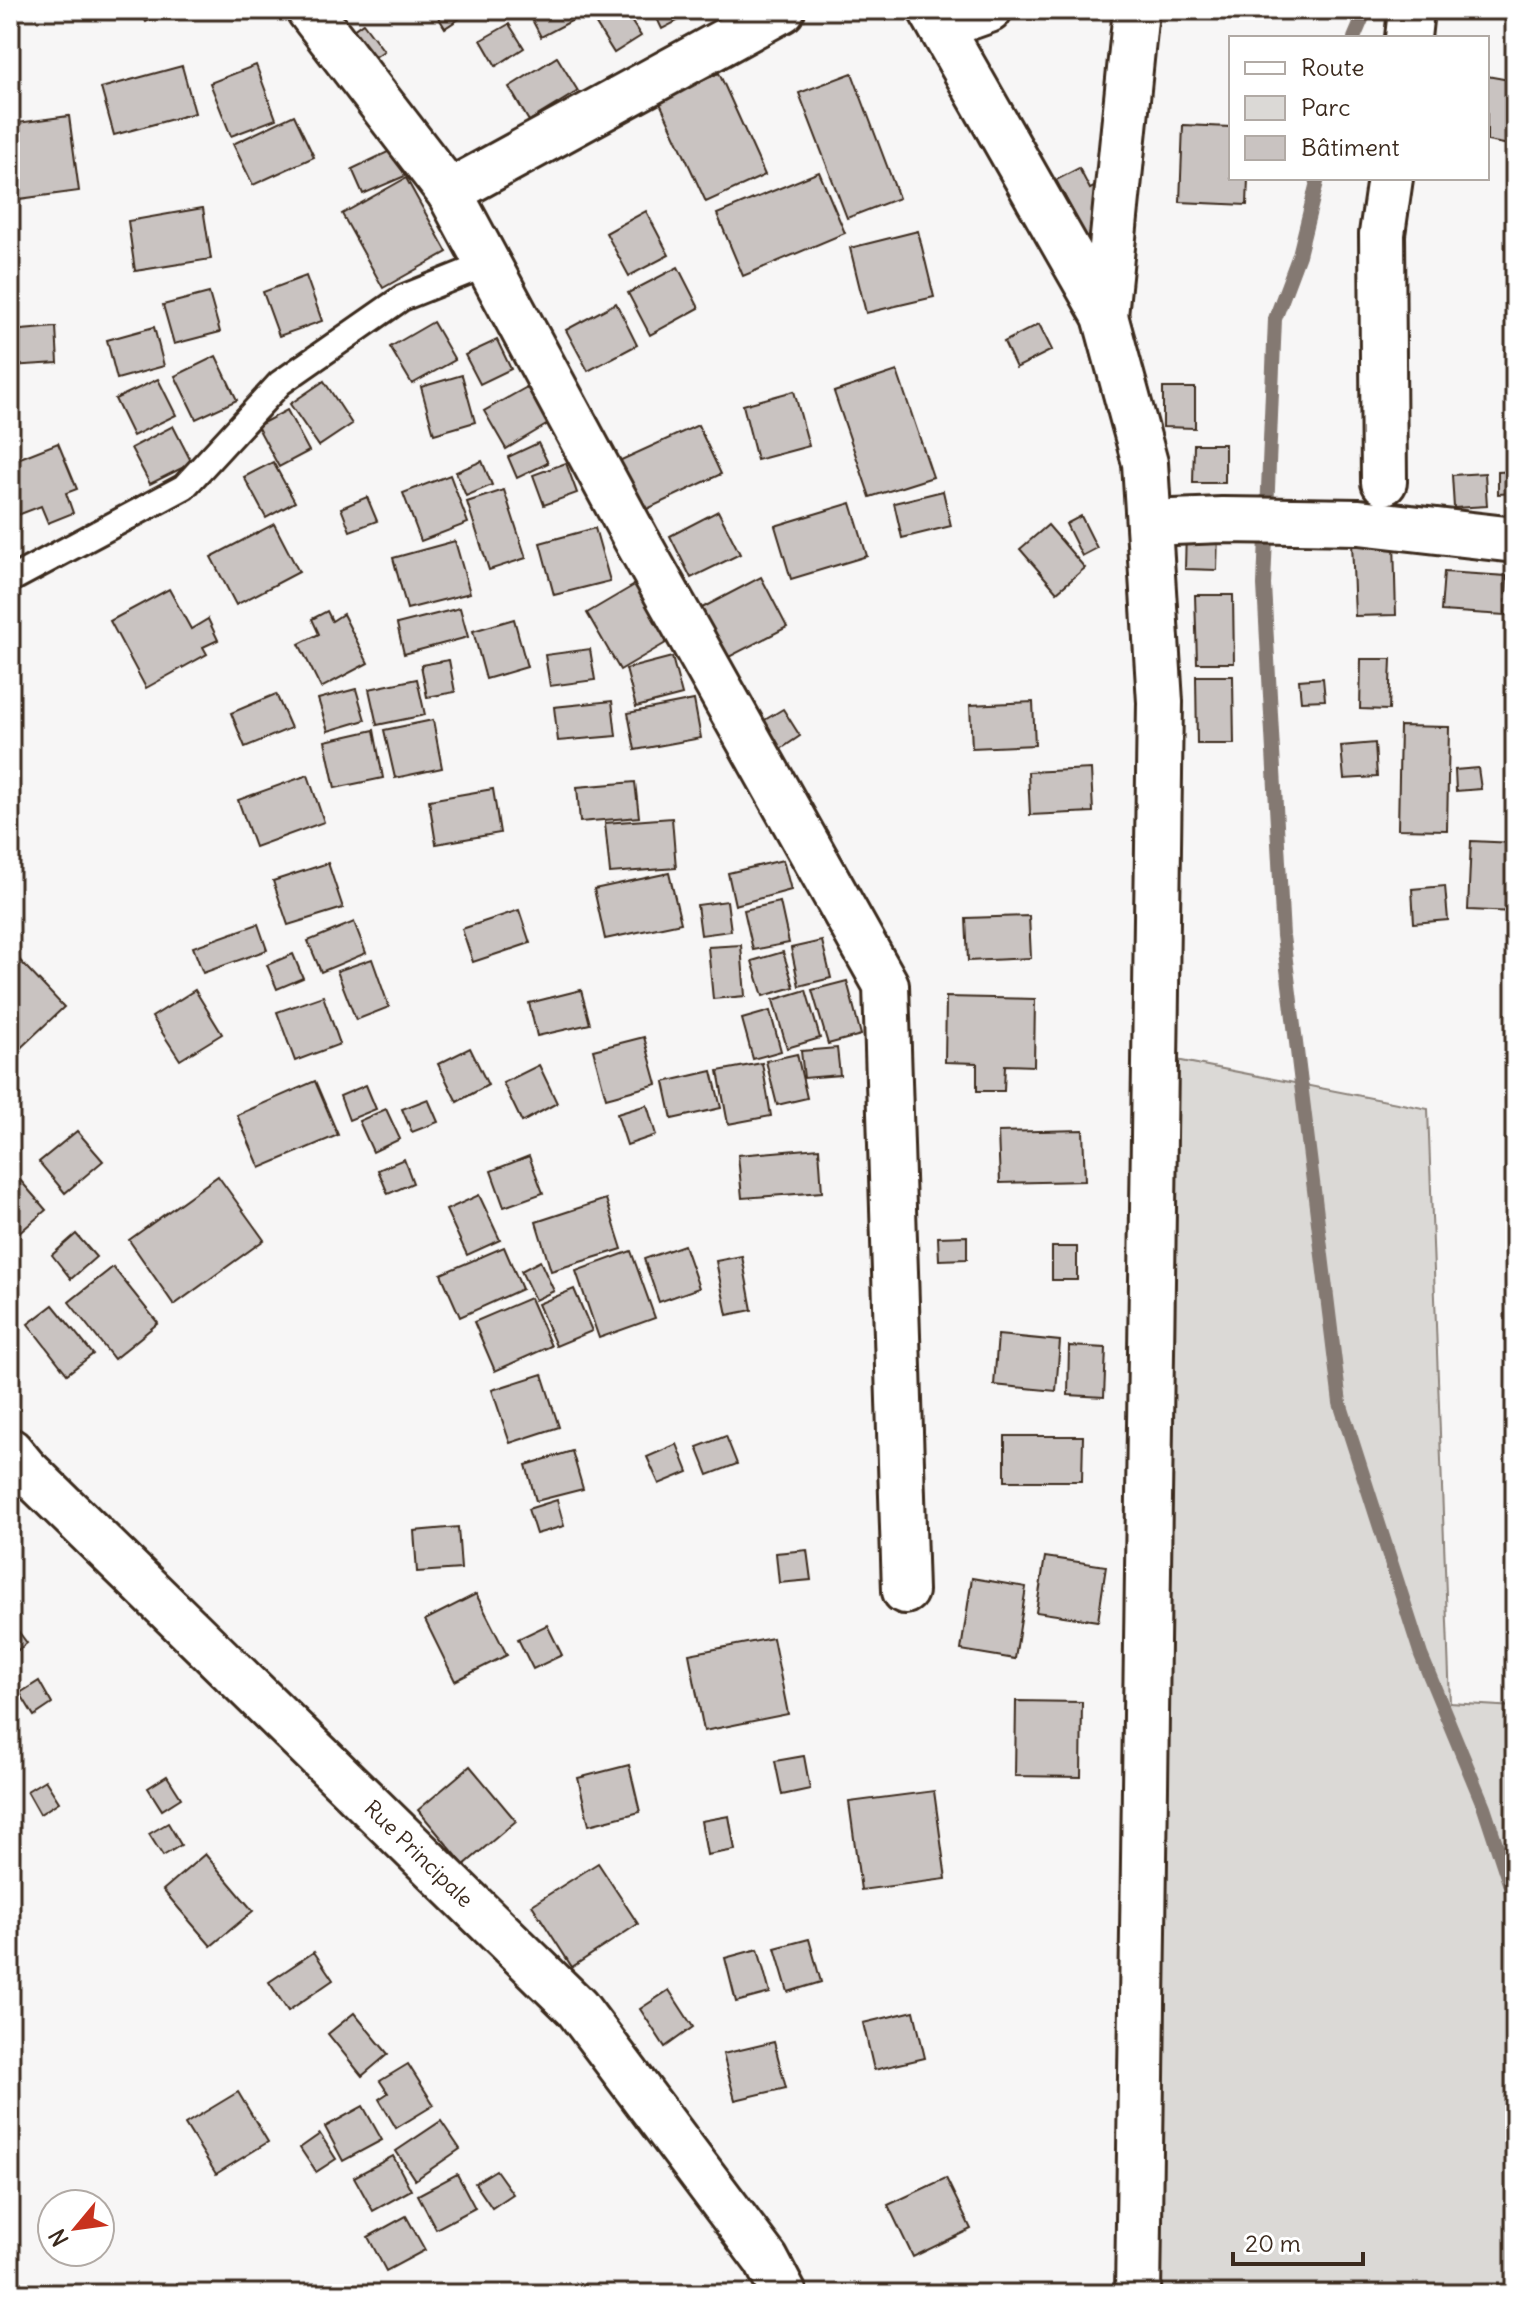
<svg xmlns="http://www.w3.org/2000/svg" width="1525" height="2304" font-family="Delius,sans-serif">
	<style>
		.green { fill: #dbd9d6; stroke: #8b827a; stroke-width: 2 }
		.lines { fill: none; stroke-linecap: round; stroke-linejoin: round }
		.stream { stroke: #847972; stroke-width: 14 }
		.building { fill: #c9c3c1; stroke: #3b2a1e; stroke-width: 2 }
		.service-casing { stroke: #3b2a1e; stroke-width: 30 }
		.minor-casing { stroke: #3b2a1e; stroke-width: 50 }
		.secondary-casing { stroke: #3b2a1e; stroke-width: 50 }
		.service { stroke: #fff; stroke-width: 24 }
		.minor { stroke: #fff; stroke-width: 44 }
		.secondary { stroke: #fff; stroke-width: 44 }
		.labels { text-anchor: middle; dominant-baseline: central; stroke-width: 8; stroke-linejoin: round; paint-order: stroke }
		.street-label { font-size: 22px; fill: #3b2a1e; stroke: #fff }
	</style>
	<rect width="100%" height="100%" fill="#f7f6f6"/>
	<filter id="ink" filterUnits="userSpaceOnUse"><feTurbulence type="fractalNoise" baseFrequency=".0125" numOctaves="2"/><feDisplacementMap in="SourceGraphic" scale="16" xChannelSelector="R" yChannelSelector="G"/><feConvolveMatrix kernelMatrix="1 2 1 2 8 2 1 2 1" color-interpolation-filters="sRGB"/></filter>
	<g filter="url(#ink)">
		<polygon class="green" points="1156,1056 1428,1109 1450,1703 1515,1707 1515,2294 1138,2294"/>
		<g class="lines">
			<g class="stream">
				<polyline points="1354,38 1366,10"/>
				<polyline points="1318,178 1299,255 1275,319 1264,585 1283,936 1340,1403 1421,1655 1484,1807 1515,1901"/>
			</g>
		</g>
		<g class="building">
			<polygon points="140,10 169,10 146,22"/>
			<polygon points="434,10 470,10 471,11 445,28"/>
			<polygon points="527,10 570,10 575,19 541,37"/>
			<polygon points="594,10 624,10 641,36 614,53 589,13"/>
			<polygon points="653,10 697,10 697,11 662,29"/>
			<polygon points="363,23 384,51 366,63 346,35"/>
			<polygon points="509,24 524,48 496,66 481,40"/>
			<polygon points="557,57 578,91 529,121 509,87"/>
			<polygon points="256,65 276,119 231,136 210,83"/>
			<polygon points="182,66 195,113 114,135 101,88"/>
			<polygon points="719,73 765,175 706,202 659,101"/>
			<polygon points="852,73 899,198 847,218 799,93"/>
			<polygon points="1487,76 1515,81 1515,115 1510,145 1487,141"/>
			<polygon points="294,115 314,157 253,185 233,144"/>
			<polygon points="69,116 79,191 19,199 10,124"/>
			<polygon points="1183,125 1231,127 1231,178 1248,178 1247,205 1180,202"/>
			<polygon points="394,149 405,176 363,194 352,169"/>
			<polygon points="1079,168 1090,189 1111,177 1094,251 1056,180"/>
			<polygon points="819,172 845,233 743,276 717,214"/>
			<polygon points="406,178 447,252 383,288 342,214"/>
			<polygon points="203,208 211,259 135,271 128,221"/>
			<polygon points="646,211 669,255 629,276 606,233"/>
			<polygon points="918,231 934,297 866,313 850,248"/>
			<polygon points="678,267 699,308 650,335 628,293"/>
			<polygon points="306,276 322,321 279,336 263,292"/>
			<polygon points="209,293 220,332 174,344 163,305"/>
			<polygon points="616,303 637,345 588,371 566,330"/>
			<polygon points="433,322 455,360 412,384 390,347"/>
			<polygon points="1039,324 1052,350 1016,368 1004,342"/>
			<polygon points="56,327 58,363 10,366 10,331"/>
			<polygon points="154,327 164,366 117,379 107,340"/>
			<polygon points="497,340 511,369 480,384 465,355"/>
			<polygon points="216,356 237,400 196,419 175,376"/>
			<polygon points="897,371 933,477 870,497 834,392"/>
			<polygon points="462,375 475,422 434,434 421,387"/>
			<polygon points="158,379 176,415 133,436 115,399"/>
			<polygon points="324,381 352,424 319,446 290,404"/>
			<polygon points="527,387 548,424 506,449 484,411"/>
			<polygon points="1163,388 1195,388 1195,428 1163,427"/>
			<polygon points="794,391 809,446 757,460 743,405"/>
			<polygon points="287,410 309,451 279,467 257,426"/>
			<polygon points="698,425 721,474 643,511 619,461"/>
			<polygon points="173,426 192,463 150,484 131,448"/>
			<polygon points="58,443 77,489 66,493 73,513 48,523 41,506 10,518 10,462"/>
			<polygon points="538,443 548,463 517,478 508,457"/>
			<polygon points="1194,444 1225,444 1225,483 1193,483"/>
			<polygon points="482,461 492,485 466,496 456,472"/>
			<polygon points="273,462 295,502 266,518 244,477"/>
			<polygon points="566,463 577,493 544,505 533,475"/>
			<polygon points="1515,471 1515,493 1498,494 1498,472"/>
			<polygon points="1485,473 1487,506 1454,508 1452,475"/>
			<polygon points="450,475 468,523 421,541 403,493"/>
			<polygon points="504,490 526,558 489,570 467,502"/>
			<polygon points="943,491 951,526 902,538 894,503"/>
			<polygon points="367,497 377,521 350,531 341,508"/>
			<polygon points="851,503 867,556 791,579 775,526"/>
			<polygon points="718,511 740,554 691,578 670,536"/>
			<polygon points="1081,516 1097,548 1082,556 1066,524"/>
			<polygon points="274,524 299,572 236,605 211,557"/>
			<polygon points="1048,525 1085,568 1057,592 1020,549"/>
			<polygon points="595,528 610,581 554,595 540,543"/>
			<polygon points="1186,530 1218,530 1217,570 1185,569"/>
			<polygon points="455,541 470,593 407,609 393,558"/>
			<polygon points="1394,541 1396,615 1355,616 1352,542"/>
			<polygon points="1444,572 1507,576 1505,615 1441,611"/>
			<polygon points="761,577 787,627 727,658 700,609"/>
			<polygon points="638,583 671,640 620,670 587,613"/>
			<polygon points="169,589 191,629 208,619 218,640 203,647 207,654 146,688 110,621"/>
			<polygon points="1195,595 1233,595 1234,663 1197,663"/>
			<polygon points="460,608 468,637 404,654 397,624"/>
			<polygon points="327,611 332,621 343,614 368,663 321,688 299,644 319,634 312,619"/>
			<polygon points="514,619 527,667 486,679 473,631"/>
			<polygon points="590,649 595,680 550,686 545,655"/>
			<polygon points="672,657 682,695 636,707 626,669"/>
			<polygon points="1361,659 1391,659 1389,710 1360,709"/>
			<polygon points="449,660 455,692 427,697 421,665"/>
			<polygon points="1196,676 1233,676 1234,744 1197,744"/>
			<polygon points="1323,678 1325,700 1301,701 1299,680"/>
			<polygon points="417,679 425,715 377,725 369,689"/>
			<polygon points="356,689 365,720 328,731 318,699"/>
			<polygon points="276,694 291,728 245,747 231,713"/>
			<polygon points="694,700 701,738 635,750 628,713"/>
			<polygon points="612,701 616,736 558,741 554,707"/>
			<polygon points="1033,702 1035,745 972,748 970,705"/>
			<polygon points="783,709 800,736 776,752 758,724"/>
			<polygon points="433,720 442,768 395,778 384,730"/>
			<polygon points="1400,726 1449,727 1447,830 1398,829"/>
			<polygon points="374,730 383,778 335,788 325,741"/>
			<polygon points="1375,743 1377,777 1344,779 1341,746"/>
			<polygon points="1478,768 1481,789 1456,791 1455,770"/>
			<polygon points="1091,769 1093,812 1030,815 1028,772"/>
			<polygon points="308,775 324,822 255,847 238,800"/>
			<polygon points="635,782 639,817 580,822 577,787"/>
			<polygon points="493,789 500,833 436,844 429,800"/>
			<polygon points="672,818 676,868 610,873 605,823"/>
			<polygon points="1471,841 1515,843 1515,912 1468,910"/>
			<polygon points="783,860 791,890 735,905 728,873"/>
			<polygon points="328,863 343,908 288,925 273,881"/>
			<polygon points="669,873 681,923 605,939 594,889"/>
			<polygon points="1445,886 1448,920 1414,923 1412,889"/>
			<polygon points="727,901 731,931 701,935 697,905"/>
			<polygon points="780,902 789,943 753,950 744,910"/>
			<polygon points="519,910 530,943 473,962 462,929"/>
			<polygon points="1029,916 1031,958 968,961 966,918"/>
			<polygon points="354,922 366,953 321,972 308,941"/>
			<polygon points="258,924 267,950 203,973 193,947"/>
			<polygon points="822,941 831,978 799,986 791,948"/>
			<polygon points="741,945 745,996 713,999 708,947"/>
			<polygon points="10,950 64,1007 10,1058"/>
			<polygon points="783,952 794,987 763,996 752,961"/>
			<polygon points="293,954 303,978 277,989 267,965"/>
			<polygon points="372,959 389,1007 356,1020 337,971"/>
			<polygon points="847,981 861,1035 828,1044 812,990"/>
			<polygon points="195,990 222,1034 180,1060 152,1017"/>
			<polygon points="581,990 590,1024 537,1036 529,1003"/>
			<polygon points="806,990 820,1038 787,1048 773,1000"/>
			<polygon points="323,996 340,1044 295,1061 277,1012"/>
			<polygon points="946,997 1035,999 1034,1066 1005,1065 1004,1091 977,1091 977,1063 945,1062"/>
			<polygon points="770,1011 781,1051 753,1059 742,1019"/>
			<polygon points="644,1037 657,1084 606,1098 593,1050"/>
			<polygon points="470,1048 488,1085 457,1102 438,1064"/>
			<polygon points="837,1048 840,1075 804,1078 801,1051"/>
			<polygon points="797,1054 807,1098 777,1105 766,1061"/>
			<polygon points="762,1063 771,1116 728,1124 718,1071"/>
			<polygon points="539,1065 557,1103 522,1122 503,1083"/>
			<polygon points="712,1071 721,1108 672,1119 664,1082"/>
			<polygon points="315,1081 338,1135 260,1168 237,1115"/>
			<polygon points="366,1085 376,1109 349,1120 340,1096"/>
			<polygon points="428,1099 438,1122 412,1132 402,1109"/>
			<polygon points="647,1105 656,1135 627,1145 617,1114"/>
			<polygon points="386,1109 400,1139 373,1152 359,1121"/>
			<polygon points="1083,1130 1085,1181 1000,1183 998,1132"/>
			<polygon points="77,1131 103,1161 65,1193 39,1162"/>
			<polygon points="819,1148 822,1192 742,1198 738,1155"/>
			<polygon points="529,1156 543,1193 504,1207 491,1171"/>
			<polygon points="404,1159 413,1183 388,1194 378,1170"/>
			<polygon points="218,1176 264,1240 174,1305 129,1240"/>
			<polygon points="20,1180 46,1210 10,1241 10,1188"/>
			<polygon points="479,1195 500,1240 467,1255 446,1210"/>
			<polygon points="606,1199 622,1249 551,1271 536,1222"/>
			<polygon points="76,1234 96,1257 71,1279 52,1255"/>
			<polygon points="967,1236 967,1259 939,1260 938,1237"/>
			<polygon points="684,1245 699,1288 659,1302 644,1259"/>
			<polygon points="504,1247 522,1289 460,1317 441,1274"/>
			<rect x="1052" y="1247" width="25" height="33"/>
			<polygon points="631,1251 655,1318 599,1338 576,1271"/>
			<polygon points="742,1256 752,1310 727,1315 716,1261"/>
			<polygon points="540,1261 554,1291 535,1300 521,1271"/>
			<polygon points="113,1267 158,1323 114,1359 69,1302"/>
			<polygon points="574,1289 592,1331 556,1346 538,1304"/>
			<polygon points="530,1298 551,1346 495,1371 474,1322"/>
			<polygon points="53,1305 93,1354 67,1374 28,1324"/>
			<polygon points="998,1335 1060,1341 1056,1391 994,1385"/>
			<polygon points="1069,1346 1106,1348 1104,1397 1068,1395"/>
			<polygon points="542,1374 559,1427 510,1443 492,1390"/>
			<polygon points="726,1436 737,1464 708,1475 697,1447"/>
			<polygon points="1005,1436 1083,1436 1082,1481 1005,1481"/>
			<polygon points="677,1444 688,1472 659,1484 647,1457"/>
			<polygon points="572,1451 583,1489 536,1501 526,1465"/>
			<polygon points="557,1500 564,1526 536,1534 528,1509"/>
			<polygon points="458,1527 461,1569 417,1572 414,1531"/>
			<polygon points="807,1550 811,1580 779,1583 776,1553"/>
			<polygon points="1045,1557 1106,1566 1098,1621 1036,1612"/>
			<polygon points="972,1578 1026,1587 1015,1659 961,1650"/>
			<polygon points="476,1594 507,1655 455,1681 425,1620"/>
			<polygon points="10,1620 27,1643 10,1656"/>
			<polygon points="547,1625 562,1655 533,1669 518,1639"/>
			<polygon points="773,1638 788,1714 704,1731 689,1654"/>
			<polygon points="39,1681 52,1704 34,1716 20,1693"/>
			<polygon points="1016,1701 1082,1702 1081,1777 1015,1776"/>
			<polygon points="804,1756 810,1789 782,1795 775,1761"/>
			<polygon points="629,1765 640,1812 589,1825 578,1778"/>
			<polygon points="470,1766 516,1821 464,1865 418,1810"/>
			<polygon points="167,1776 181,1798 162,1810 148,1788"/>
			<polygon points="45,1780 59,1802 40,1814 27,1791"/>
			<polygon points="934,1791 946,1879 861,1890 849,1802"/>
			<polygon points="729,1816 735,1850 707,1855 701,1821"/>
			<polygon points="168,1823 181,1845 163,1856 149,1834"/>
			<polygon points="205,1854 253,1911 211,1946 163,1890"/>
			<polygon points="598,1863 638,1924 572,1967 532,1905"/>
			<polygon points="809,1939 821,1982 788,1992 775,1948"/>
			<polygon points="758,1949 770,1993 736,2002 725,1958"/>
			<polygon points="314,1952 333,1980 288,2011 269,1982"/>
			<polygon points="669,1990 693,2027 665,2047 640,2009"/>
			<polygon points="914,2011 925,2058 874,2070 863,2023"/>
			<polygon points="354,2013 388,2054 362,2076 328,2034"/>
			<polygon points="774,2042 786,2088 735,2100 723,2054"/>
			<polygon points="408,2064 434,2105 396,2128 379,2099 388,2093 380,2081"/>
			<polygon points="238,2092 268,2142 216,2174 185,2124"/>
			<polygon points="363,2106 382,2140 343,2161 325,2127"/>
			<polygon points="441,2121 460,2149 415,2180 396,2151"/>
			<polygon points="320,2134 336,2159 316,2172 300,2148"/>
			<polygon points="393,2156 411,2190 373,2211 354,2177"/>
			<polygon points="496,2170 513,2194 492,2208 475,2183"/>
			<polygon points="457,2174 475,2208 436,2229 418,2195"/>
			<polygon points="946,2178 971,2229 913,2257 888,2205"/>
			<polygon points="406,2216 425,2250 386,2271 368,2237"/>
		</g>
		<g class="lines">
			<defs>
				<polyline id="service" points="10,580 184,487 280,383 402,298 487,264"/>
				<g id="minor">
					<polyline points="309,10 449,192 782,10"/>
					<polyline points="931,10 1105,316 1145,463 1160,702 1138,2294"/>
					<polyline points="941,27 989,10"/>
					<polyline points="1408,38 1411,10"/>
					<polyline points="449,192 636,539 886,985 905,1591"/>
					<polyline points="1105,316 1136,10"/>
					<polyline points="1384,482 1382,234 1390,178"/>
					<polyline points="1149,523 1222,520 1359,522 1515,540"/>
				</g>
				<g id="secondary">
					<path id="s1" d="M10,1451L24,1468L577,2008L766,2260L784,2294"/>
				</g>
			</defs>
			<use href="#service" class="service-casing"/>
			<use href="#minor" class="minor-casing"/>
			<use href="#secondary" class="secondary-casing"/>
			<use href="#service" class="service"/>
			<use href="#minor" class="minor"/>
			<use href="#secondary" class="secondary"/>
		</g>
	</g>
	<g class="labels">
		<g class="street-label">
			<text stroke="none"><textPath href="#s1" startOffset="574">Rue Principale</textPath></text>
		</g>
	</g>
	<rect width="1525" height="2304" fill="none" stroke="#fff" stroke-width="40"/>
	<rect x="20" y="20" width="1485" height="2264" fill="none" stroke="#3b2a1e" stroke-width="3" filter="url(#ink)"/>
	<rect x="1229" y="36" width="260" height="144" fill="#ffffff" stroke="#b1aaa5" stroke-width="2"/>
	<rect x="1245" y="62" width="40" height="12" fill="#ffffff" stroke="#b1aaa5" stroke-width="2"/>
	<text x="1301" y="76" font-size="24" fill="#3b2a1e">Route</text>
	<rect x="1245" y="96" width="40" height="24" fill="#dbd9d6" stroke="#b1aaa5" stroke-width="2"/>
	<text x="1301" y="116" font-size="24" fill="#3b2a1e">Parc</text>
	<rect x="1245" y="136" width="40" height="24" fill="#c9c3c1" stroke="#b1aaa5" stroke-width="2"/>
	<text x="1301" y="156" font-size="24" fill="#3b2a1e">Bâtiment</text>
	<g transform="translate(76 2228) rotate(241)"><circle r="38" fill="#ffffff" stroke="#b1aaa5" stroke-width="2"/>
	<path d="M0-6L14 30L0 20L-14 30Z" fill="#c8321e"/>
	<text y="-12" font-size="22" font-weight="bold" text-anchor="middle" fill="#3b2a1e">N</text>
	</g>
	<path d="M1233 2252v12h130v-12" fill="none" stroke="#3b2a1e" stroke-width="4"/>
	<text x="1245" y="2252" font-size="24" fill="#3b2a1e" stroke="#ffffff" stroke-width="6" paint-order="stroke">20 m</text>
</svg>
